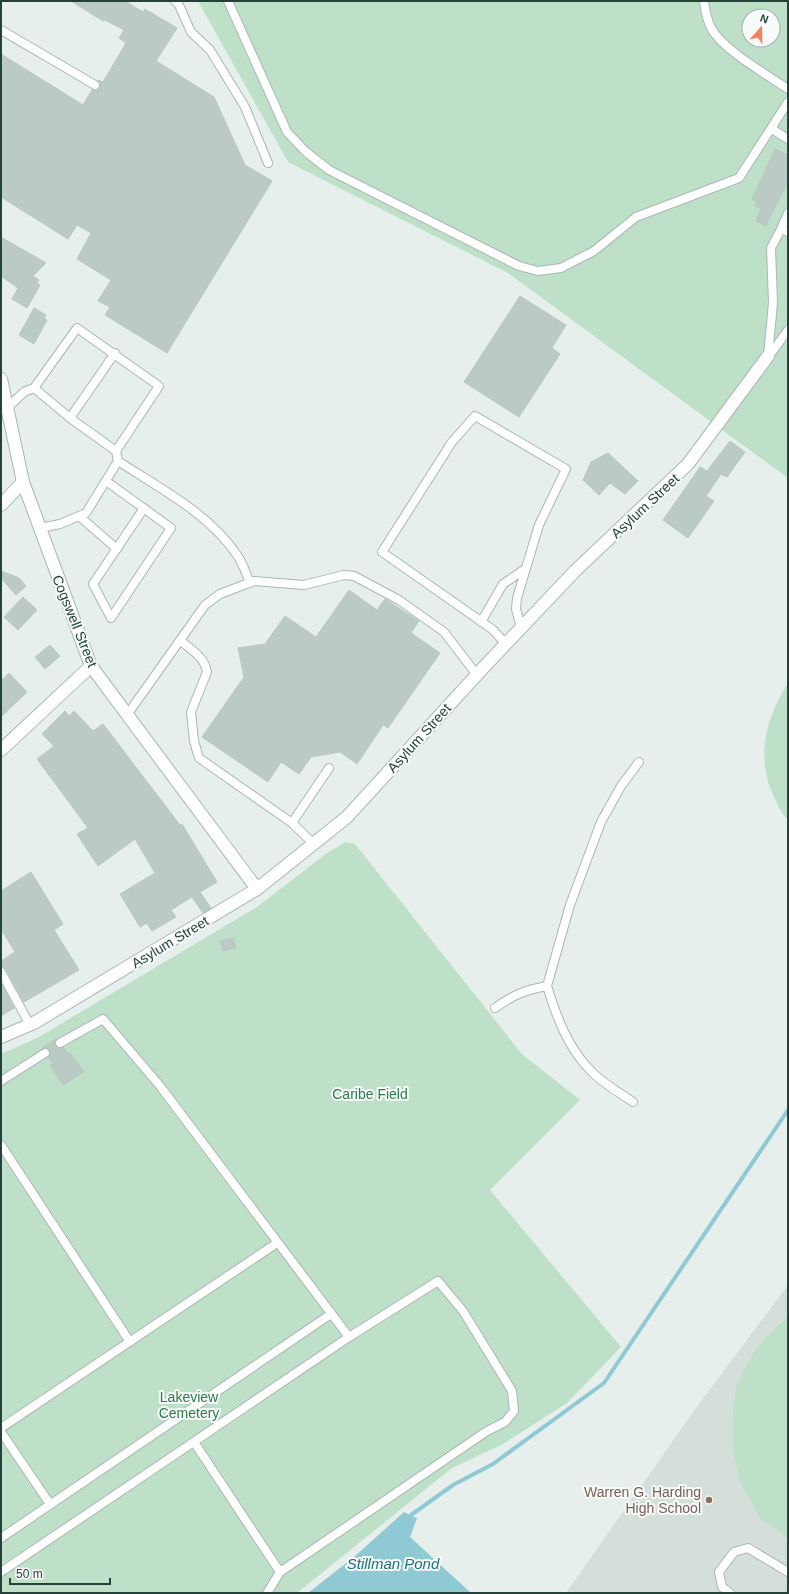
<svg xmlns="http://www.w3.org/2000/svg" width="789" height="1594" font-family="Arial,sans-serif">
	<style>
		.built { fill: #d4dfda }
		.green { fill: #bfe0c8; fill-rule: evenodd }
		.water { fill: #8ec9d4 }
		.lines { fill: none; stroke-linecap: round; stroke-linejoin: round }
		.stream { stroke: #8ec9d4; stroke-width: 4 }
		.building { fill: #bbcac4; stroke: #b8c9c2 }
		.lane-casing { stroke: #a8b8b2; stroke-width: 10 }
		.street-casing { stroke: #a8b8b2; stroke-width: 14 }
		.lane { stroke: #fff; stroke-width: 8 }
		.street { stroke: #fff; stroke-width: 12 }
		.education-dot { fill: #8d6e63; stroke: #f7fbf9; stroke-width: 1.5 }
		.labels { text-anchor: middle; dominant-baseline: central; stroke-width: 4; stroke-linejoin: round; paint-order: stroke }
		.street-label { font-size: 14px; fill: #24423a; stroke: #f7fbf9 }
		.park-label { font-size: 14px; fill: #2d7a4b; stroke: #f7fbf9 }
		.education-label { font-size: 14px; fill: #785e54; stroke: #f7fbf9; text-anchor: end }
		.water-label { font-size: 15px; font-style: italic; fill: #1c6f80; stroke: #f7fbf9 }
	</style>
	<rect width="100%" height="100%" fill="#e6efeb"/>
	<polygon class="built" points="788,1285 788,1593 566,1593 696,1408"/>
	<g class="green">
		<path d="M198,1H788V478L508,273L288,162ZM749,16H773V40H749Z"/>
		<path d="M788,683V820C781,813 778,805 774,797C755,758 766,717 788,683Z"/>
		<polygon points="345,842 355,844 522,1054 580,1100 490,1190 621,1347 567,1403 503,1444 452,1468 297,1593 1,1593 1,1054 37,1038 257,907 327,853"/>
		<polygon points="788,1317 788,1539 761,1519 740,1482 733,1451 733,1413 737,1384 754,1352 771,1332"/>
	</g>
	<polygon class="water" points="404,1512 417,1518 410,1537 471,1593 308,1593 354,1557"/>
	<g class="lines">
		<polyline class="stream" points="409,1520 411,1515 453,1485 493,1464 604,1383 788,1110"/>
	</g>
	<g class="building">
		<polygon points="71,1 125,1 143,12 145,9 177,28 156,61 214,97 245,165 272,181 167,353 105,315 110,307 98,301 111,280 77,259 91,233 77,225 68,239 1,197 1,54 83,105 92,90 95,90 100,88 100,85 98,80 103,82 126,43 119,38 124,30 105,20 103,21"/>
		<polygon points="775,149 788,155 788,181 766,226 756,221 761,208 755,206 757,202 752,199"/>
		<polygon points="1,237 46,263 33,276 39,280 37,283 40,285 27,308 12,299 18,288 1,276"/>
		<polygon points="520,296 566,325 552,348 560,354 519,417 464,382"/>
		<polygon points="34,308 46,315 44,318 47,320 34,344 19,335"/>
		<polygon points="730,441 745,452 727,477 721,474 706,496 714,501 688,538 663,520 700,467 707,471"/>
		<polygon points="608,453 638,481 625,494 610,483 599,495 583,480 591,462"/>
		<polygon points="1,571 19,578 26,586 16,595 1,578"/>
		<polygon points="349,590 377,610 385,599 419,621 411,633 440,653 388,728 383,725 357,764 340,752 311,757 299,774 281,762 268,782 202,737 244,677 238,648 265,644 285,616 316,637"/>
		<polygon points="23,597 37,610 18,630 4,617"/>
		<polygon points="50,645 60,656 45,669 35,657"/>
		<polygon points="9,673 27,692 1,717 1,681"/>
		<polygon points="65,711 69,716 74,711 93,731 103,724 180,825 182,824 217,882 200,892 211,908 203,913 192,897 171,910 176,917 152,931 147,923 140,927 120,894 155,873 135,839 98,866 77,834 88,828 37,759 54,746 42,734"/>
		<polygon points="31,872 63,924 54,930 79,970 24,1002 6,969 1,967 1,961 15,952 1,929 1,891"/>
		<polygon points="233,938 236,948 223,951 220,941"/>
		<polygon points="1,983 14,1008 1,1016"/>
		<polygon points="57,1038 55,1043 55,1046 60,1048 63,1047 68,1054 70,1052 84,1072 63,1085 50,1065 53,1064 48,1057 50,1050 47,1048 42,1048"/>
	</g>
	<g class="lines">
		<defs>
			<g id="lane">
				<polyline points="175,1 179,5 191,32 210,50 245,107 268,163"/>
				<polyline points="228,1 287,132 305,151 329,170 519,266 538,271 561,268 594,251 636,217 739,178 788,102"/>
				<path d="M704,1C705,9 707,20 711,28C723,50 766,74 788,89"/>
				<polyline points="1,30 95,85"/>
				<polyline points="772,129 788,139"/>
				<polyline points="788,213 781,229 788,232"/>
				<polyline points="768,356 773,303 771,248 781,229"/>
				<polyline points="769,356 788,330"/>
				<polyline points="34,388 70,418"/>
				<polyline points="6,409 24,392 34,388 77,328 159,386 116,451"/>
				<path d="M118,461C159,488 209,513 237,555C243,563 246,574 250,583"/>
				<polyline points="106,481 171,528 111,618 93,584 144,508"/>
				<polyline points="79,516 117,549"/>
				<polyline points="40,528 60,524 86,513 118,461 116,451 70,418 115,353"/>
				<polyline points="481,622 503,584 525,569"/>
				<path d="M180,640C191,650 205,657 207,672L191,712L194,741L199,758L292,823L314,844"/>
				<polyline points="506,644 492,629 382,552 452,442 475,416 566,469 539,525 517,598 516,609 521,628"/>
				<polyline points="127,715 205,605 220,594 254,581 304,585 344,575 354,576 399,600 444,632 477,675"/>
				<polyline points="292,823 329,768"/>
				<polyline points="1,972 30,1025"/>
				<polyline points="547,986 570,905 601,822 621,786 639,762"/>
				<path d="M495,1008C513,995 525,990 547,986C557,1018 568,1049 593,1073C604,1084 620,1093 633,1102"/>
				<polyline points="60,1043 103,1019 160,1086 349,1337"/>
				<polyline points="1,1081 45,1053"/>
				<polyline points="1,1145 130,1342"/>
				<polyline points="1,1428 277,1243"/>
				<polyline points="1,1432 50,1504"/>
				<polyline points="194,1442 280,1572"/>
				<polyline points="1,1538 331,1314"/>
				<polyline points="1,1572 349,1337 438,1281 463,1311 512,1391 514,1411 505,1422 487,1431 280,1572 267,1593"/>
				<polyline points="730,1593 722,1587 719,1572 734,1552 748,1548 788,1572"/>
			</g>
			<g id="street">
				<polyline points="1,379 23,482 91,666 257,889"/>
				<polyline points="1,505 23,482"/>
				<polyline points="1,750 91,666"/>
				<polyline points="1,1037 34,1023 257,889 347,817 483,668 575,571 688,464 768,356"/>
			</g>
		</defs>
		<use href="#lane" class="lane-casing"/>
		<use href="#street" class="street-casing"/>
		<use href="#lane" class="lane"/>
		<use href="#street" class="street"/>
	</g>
	<circle class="education-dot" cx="709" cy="1500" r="4"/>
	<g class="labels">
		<g class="street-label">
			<text transform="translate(645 506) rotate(-43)">Asylum Street</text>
			<text transform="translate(75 621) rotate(68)">Cogswell Street</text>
			<text transform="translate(419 738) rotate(-48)">Asylum Street</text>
			<text transform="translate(170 942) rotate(-31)">Asylum Street</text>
		</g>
		<g class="park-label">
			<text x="370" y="1094">Caribe Field</text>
			<text x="189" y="1397">Lakeview<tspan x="189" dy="16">Cemetery</tspan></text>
		</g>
		<g class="education-label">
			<text x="701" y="1492">Warren G. Harding<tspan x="701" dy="16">High School</tspan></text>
		</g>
		<g class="water-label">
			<text x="393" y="1563">Stillman Pond</text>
		</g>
	</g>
	<rect width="789" height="1594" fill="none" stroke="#24423a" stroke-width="4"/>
	<g transform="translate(761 28) rotate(20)"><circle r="19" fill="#f7fbf9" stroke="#a3b1ad"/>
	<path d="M0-3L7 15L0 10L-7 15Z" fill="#f4845f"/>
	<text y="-6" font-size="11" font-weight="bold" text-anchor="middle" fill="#24423a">N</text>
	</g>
	<path d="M10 1578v6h100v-6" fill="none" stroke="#24423a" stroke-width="2"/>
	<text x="16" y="1578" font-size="12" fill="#24423a" stroke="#f7fbf9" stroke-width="3" paint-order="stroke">50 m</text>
</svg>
